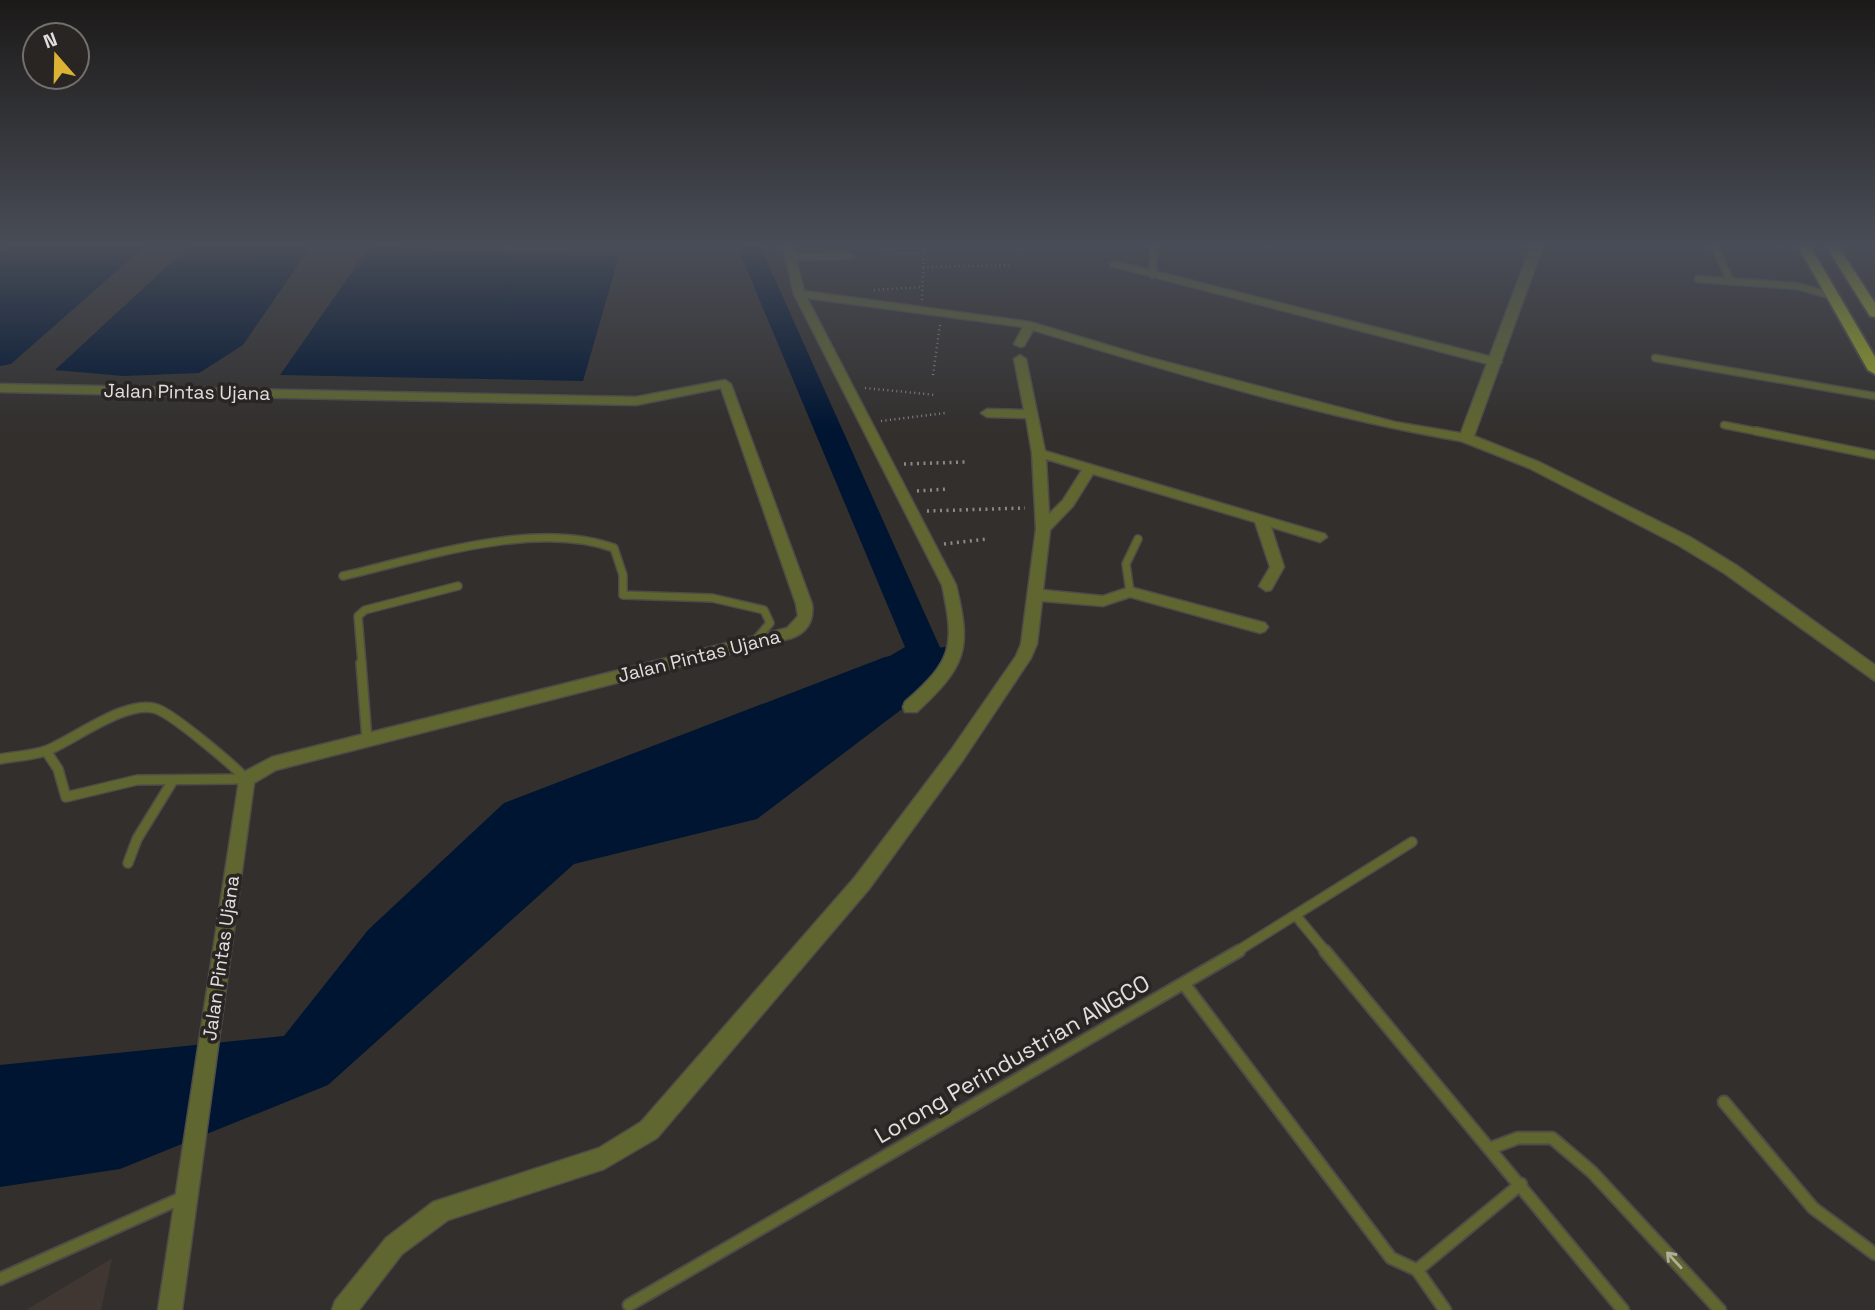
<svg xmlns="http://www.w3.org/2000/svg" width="1875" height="1310" font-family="'Space Grotesk',sans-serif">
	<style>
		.built { fill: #403732 }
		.water { fill: #001532 }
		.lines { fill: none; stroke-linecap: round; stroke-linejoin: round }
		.river { fill: #001532; fill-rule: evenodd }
		.service-far3-casing { stroke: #4e4b49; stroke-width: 9 }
		.service-far2-casing { stroke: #4e4b49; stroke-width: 10 }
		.service-far1-casing { stroke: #4e4b49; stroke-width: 12 }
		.service-casing { stroke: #4e4b49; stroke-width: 15 }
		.minor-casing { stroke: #4e4b49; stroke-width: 3 }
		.tertiary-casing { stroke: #4e4b49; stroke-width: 3 }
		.trunk-casing { stroke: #4e4b49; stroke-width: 4 }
		.path-far1 { stroke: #8b8887; stroke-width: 2.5; stroke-dasharray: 1 3.5; stroke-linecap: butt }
		.path { stroke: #8b8887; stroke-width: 3.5; stroke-dasharray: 2 4.5; stroke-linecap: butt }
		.service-far3 { stroke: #5f6630; stroke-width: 6 }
		.service-far2 { stroke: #5f6630; stroke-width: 7 }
		.service-far1 { stroke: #5f6630; stroke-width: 9 }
		.service { stroke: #5f6630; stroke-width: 11 }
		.minor { fill: #5f6630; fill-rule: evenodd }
		.tertiary { fill: #5f6630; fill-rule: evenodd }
		.trunk { fill: #96a223; fill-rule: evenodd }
		.oneway { stroke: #adaf98 }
		.labels { text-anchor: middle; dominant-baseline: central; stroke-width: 7; stroke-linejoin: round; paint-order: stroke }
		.street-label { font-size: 19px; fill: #e1dfde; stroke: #282523 }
		.near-street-label { font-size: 23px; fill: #e1dfde; stroke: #282523 }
	</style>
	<rect width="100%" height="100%" fill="#322f2d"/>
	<polygon class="built" points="112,1259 101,1310 26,1310 111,1259"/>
	<g class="water">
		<polygon points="7,246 145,246 11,364 0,366 0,252"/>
		<polygon points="189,246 311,246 243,345 199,373 124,376 55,370"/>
		<polygon points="370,246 619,256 583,381 280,375"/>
		<polygon points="956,645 939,681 757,819 574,864 328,1085 120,1169 0,1187 0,1065 284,1036 368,930 504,803 885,657"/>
	</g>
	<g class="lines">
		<path class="river" d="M737,246H760L942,652C931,672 896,693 873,686L868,676L873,666L905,647Z"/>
		<defs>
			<g id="service-far3">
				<polyline points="1153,246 1153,275"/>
				<polyline points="1714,246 1731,282"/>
				<polyline points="1698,279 1797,286 1832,296"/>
				<polyline points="1655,358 1875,396"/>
				<polyline points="1724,425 1765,433"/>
			</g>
			<g id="service-far2">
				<polyline points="1756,431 1875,455"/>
				<path d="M343,576C422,558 536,519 614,548L623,575V595L712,598L764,610L770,623L753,643"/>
				<polyline points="1130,592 1126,564 1138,539"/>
				<polyline points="362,664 358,616 365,610 458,586"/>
			</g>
			<g id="service-far1">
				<polyline points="361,663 367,740"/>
				<polyline points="46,751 58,769 66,797 137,780 246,779"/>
				<path d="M0,759C15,756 33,756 48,750C75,739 128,698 157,709C175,716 232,764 246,779"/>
				<polyline points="128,863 137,839 172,782"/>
				<polyline points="1297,917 1326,952"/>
				<polyline points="1236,952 1412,842"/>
			</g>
			<g id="service">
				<polyline points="1325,951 1623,1310"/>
				<polyline points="1184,984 1391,1258 1417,1270 1521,1184"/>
				<polyline points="1724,1102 1813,1208 1875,1254"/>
				<polyline points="1491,1148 1518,1138 1552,1138 1592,1172 1720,1310"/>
				<polyline points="1417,1270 1445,1310"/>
				<polyline points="0,1279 184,1197"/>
				<polyline points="629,1305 1239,951"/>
			</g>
			<g id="minor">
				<path d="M783,246H793L795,254L850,253L855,256L850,259L796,260L804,291L1030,322L1147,357L1395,422L1466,434L1472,438L1466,442C1320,417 1175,373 1033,330L1024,346L1020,347L1014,344L1023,327L807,298L956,585C972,650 966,666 917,712H905L903,707L905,702C953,660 955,647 942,585L794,294Z"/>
				<polygon points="1115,261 1500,359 1502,362 1496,366 1111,266 1110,264"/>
				<path d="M1020,355L1026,359L1045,451L1325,534L1327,537L1320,542L1271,527L1284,567L1271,590L1266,591L1259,586L1270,567L1255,522L1093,474L1073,506L1050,530L1043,590L1103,596L1130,587L1265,623L1268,627L1265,631L1260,633L1130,597L1103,606L1042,601L1037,644L1031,658L963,760L869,889L657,1138L604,1169L448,1220L402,1254L359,1310H332L335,1301L386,1238L433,1202L599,1148L641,1122L855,877L951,750L1016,656L1021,644L1036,529L1032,453L1026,418L987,417L981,413L987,409L1024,410L1014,359ZM1046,459L1082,470L1063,500L1049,514Z"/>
				<path d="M725,380L731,384L812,604C814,620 808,632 792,638L276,770L254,783L182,1310H158L240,774L272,757L787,628L798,616L796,604L721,388L636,405L0,392V384L636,397Z"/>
			</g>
			<polygon id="tertiary" points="1531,246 1543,246 1474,436 1539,462 1690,537 1736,565 1875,665 1875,681 1724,573 1678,545 1529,468 1461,441 1459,438"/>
			<g id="trunk">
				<polygon points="1798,246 1810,246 1875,357 1875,374 1868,370"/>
				<polygon points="1826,246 1838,246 1875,303 1875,317 1870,316"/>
			</g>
		</defs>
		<use href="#service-far3" class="service-far3-casing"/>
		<use href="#service-far2" class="service-far2-casing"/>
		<use href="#service-far1" class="service-far1-casing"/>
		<use href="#service" class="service-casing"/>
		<use href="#minor" class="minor-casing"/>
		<use href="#tertiary" class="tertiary-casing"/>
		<use href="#trunk" class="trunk-casing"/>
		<g class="path-far1">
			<polyline points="883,253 923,253"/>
			<polyline points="923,267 1012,265"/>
			<polyline points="874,290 921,287"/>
			<polyline points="922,300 924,246"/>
			<polyline points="933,375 940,324"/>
			<polyline points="865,388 936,395"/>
			<polyline points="881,421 945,413"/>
		</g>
		<g class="path">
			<polyline points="904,464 965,462"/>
			<polyline points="917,491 947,489"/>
			<polyline points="927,511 1025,508"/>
			<polyline points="944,544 987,539"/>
		</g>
		<use href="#service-far3" class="service-far3"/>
		<use href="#service-far2" class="service-far2"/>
		<use href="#service-far1" class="service-far1"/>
		<use href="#service" class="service"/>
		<use href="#minor" class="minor"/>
		<use href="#tertiary" class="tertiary"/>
		<use href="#trunk" class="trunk"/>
	</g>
	<defs><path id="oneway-shaft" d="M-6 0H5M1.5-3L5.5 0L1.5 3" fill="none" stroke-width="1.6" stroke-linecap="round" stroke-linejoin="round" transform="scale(1.75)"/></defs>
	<use class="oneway" href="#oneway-shaft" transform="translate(1674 1260) rotate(-133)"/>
	<linearGradient id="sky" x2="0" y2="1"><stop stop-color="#1c1a19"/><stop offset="0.57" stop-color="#494d57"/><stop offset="1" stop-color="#494d57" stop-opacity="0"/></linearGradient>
	<rect width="1875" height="430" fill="url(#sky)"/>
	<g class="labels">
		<g class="street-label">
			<text transform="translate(187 392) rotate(1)">Jalan Pintas Ujana</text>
			<text transform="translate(699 656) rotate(-14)">Jalan Pintas Ujana</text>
			<text transform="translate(221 958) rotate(-82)">Jalan Pintas Ujana</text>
		</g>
		<g class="near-street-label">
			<text transform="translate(1012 1059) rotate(-30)">Lorong Perindustrian ANGCO</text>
		</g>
	</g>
	<g transform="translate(56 56) rotate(340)"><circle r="33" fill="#282523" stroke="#726f6e" stroke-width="2"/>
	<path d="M0-5L12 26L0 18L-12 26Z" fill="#dbb233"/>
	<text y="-10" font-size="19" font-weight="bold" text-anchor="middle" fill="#e1dfde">N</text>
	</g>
</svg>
